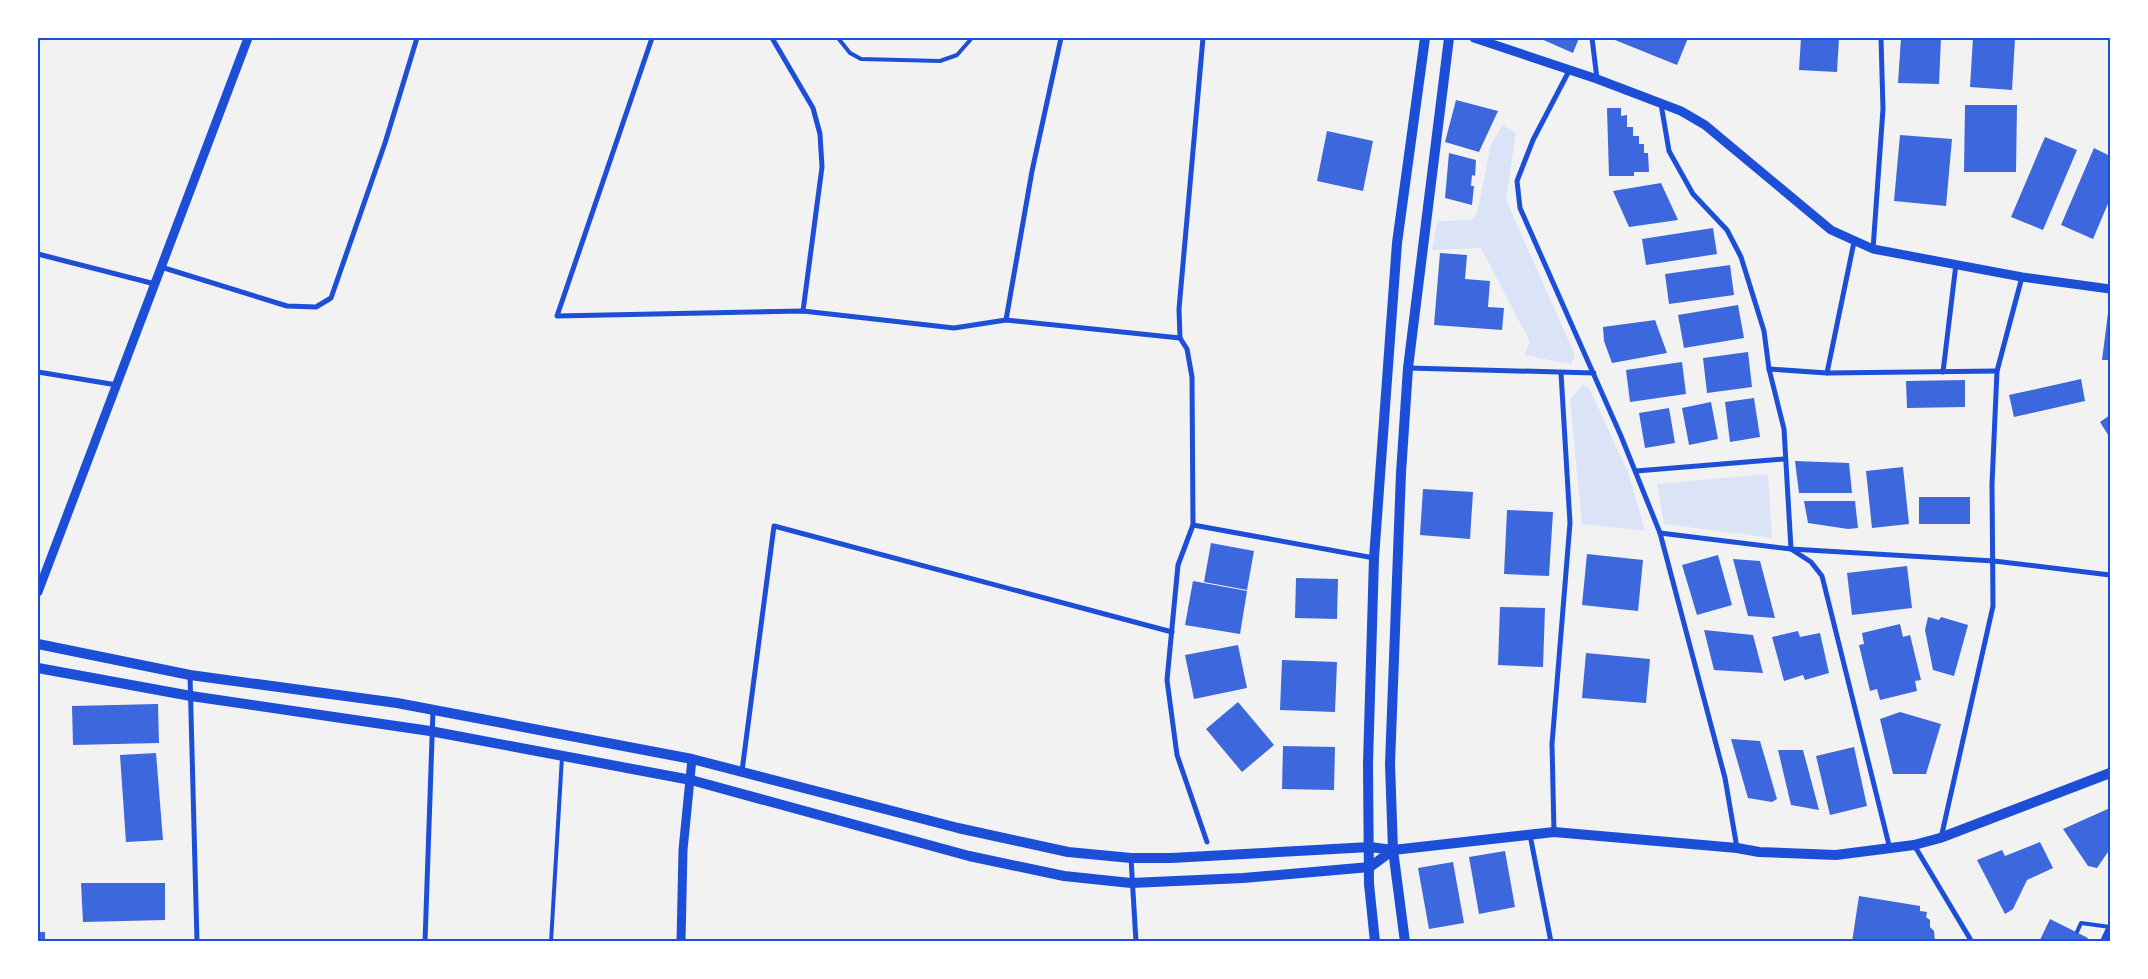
<svg xmlns="http://www.w3.org/2000/svg" width="2148" height="979" font-family="Overpass,sans-serif">
	<style>
		.green { fill: #dbe4f7 }
		.building { fill: #3d67dc }
		.lines { fill: none; stroke-linecap: round; stroke-linejoin: round }
		.service { stroke: #1d4ed8; stroke-width: 4 }
		.minor { stroke: #1d4ed8; stroke-width: 5 }
		.tertiary { stroke: #1d4ed8; stroke-width: 9 }
		.secondary { stroke: #1d4ed8; stroke-width: 10 }
		.neatline { fill: none; stroke: #1d4ed8; stroke-width: 2 }
	</style>
	<rect width="100%" height="100%" fill="#f2f2f2"/>
	<g class="green">
		<polygon points="1503,125 1516,133 1506,200 1575,355 1571,364 1524,355 1530,342 1481,248 1432,250 1437,221 1471,220 1477,213 1491,144"/>
		<polygon points="1582,385 1589,388 1628,472 1645,531 1582,524 1570,400"/>
		<polygon points="1768,474 1772,538 1664,524 1657,484"/>
	</g>
	<g class="building">
		<polygon points="1539,38 1579,38 1573,53"/>
		<polygon points="1610,38 1688,38 1677,65"/>
		<polygon points="1801,38 1839,38 1837,72 1799,70"/>
		<polygon points="1901,38 1941,38 1939,84 1898,83"/>
		<polygon points="1973,38 2015,38 2012,90 1970,87"/>
		<polygon points="1456,100 1498,111 1479,152 1445,142"/>
		<polygon points="1965,105 2017,105 2016,172 1964,172"/>
		<polygon points="1607,108 1621,108 1621,116 1627,115 1627,127 1633,127 1633,136 1639,136 1639,144 1644,144 1644,153 1648,153 1649,172 1634,172 1634,176 1609,176"/>
		<polygon points="1327,131 1373,141 1363,191 1317,181"/>
		<polygon points="1900,135 1952,139 1946,206 1894,201"/>
		<polygon points="2045,137 2077,150 2043,230 2011,217"/>
		<polygon points="2094,148 2110,156 2110,199 2093,239 2061,225"/>
		<polygon points="1449,153 1476,160 1475,176 1472,175 1471,186 1474,186 1472,205 1445,198"/>
		<polygon points="1661,183 1678,220 1629,227 1613,191"/>
		<polygon points="1713,228 1717,254 1646,265 1642,239"/>
		<polygon points="1440,253 1467,255 1465,279 1490,281 1488,307 1504,308 1502,330 1434,325"/>
		<polygon points="1730,265 1734,295 1669,304 1665,274"/>
		<polygon points="1738,305 1744,338 1684,348 1678,315"/>
		<polygon points="2109,305 2110,360 2102,360"/>
		<polygon points="1655,320 1667,353 1612,363 1604,341 1603,327"/>
		<polygon points="1748,352 1752,387 1707,393 1703,358"/>
		<polygon points="1682,362 1686,394 1630,402 1626,370"/>
		<polygon points="2081,379 2085,401 2014,417 2009,395"/>
		<polygon points="1965,380 1965,407 1907,408 1906,381"/>
		<polygon points="1754,398 1760,437 1730,442 1725,402"/>
		<polygon points="1711,402 1718,439 1689,445 1682,408"/>
		<polygon points="1669,408 1675,443 1645,448 1639,413"/>
		<polygon points="2110,415 2110,438 2100,422"/>
		<polygon points="1795,461 1849,463 1852,493 1799,493"/>
		<polygon points="1903,467 1909,524 1872,528 1866,471"/>
		<polygon points="1423,489 1473,492 1470,539 1420,535"/>
		<rect x="1919" y="497" width="51" height="27"/>
		<polygon points="1804,501 1855,501 1858,528 1848,529 1808,523"/>
		<polygon points="1507,510 1553,512 1549,576 1504,574"/>
		<polygon points="1211,543 1254,551 1247,590 1204,582"/>
		<polygon points="1587,554 1643,560 1638,611 1582,605"/>
		<polygon points="1718,555 1732,605 1697,615 1682,565"/>
		<polygon points="1733,559 1760,561 1775,618 1748,616"/>
		<polygon points="1907,566 1912,608 1852,615 1847,573"/>
		<polygon points="1296,578 1338,579 1337,619 1295,618"/>
		<polygon points="1193,581 1247,591 1240,634 1185,625"/>
		<polygon points="1500,607 1545,608 1543,667 1498,665"/>
		<polygon points="1928,617 1939,620 1941,617 1968,625 1954,676 1933,670 1925,630"/>
		<polygon points="1900,624 1903,637 1910,635 1921,680 1915,681 1917,691 1880,700 1877,689 1870,691 1859,645 1864,644 1862,633"/>
		<polygon points="1704,630 1753,635 1763,673 1714,670"/>
		<polygon points="1798,631 1800,637 1820,633 1829,673 1805,680 1803,675 1784,681 1772,637"/>
		<polygon points="1238,645 1247,688 1194,699 1185,655"/>
		<polygon points="1586,653 1650,659 1646,703 1582,698"/>
		<polygon points="1282,660 1337,662 1335,712 1280,710"/>
		<polygon points="1238,702 1274,745 1242,772 1206,729"/>
		<polygon points="158,704 159,743 73,745 72,706"/>
		<polygon points="1900,712 1941,724 1926,774 1893,774 1880,719"/>
		<polygon points="1731,739 1760,741 1777,799 1772,802 1748,798"/>
		<polygon points="1283,746 1335,747 1334,790 1282,789"/>
		<polygon points="1854,747 1867,806 1830,815 1816,756"/>
		<polygon points="1778,750 1803,750 1819,810 1791,805"/>
		<polygon points="156,753 163,840 126,842 120,755"/>
		<polygon points="2110,808 2110,849 2097,868 2088,866 2063,829"/>
		<polygon points="2040,842 2053,868 2027,880 2013,909 2005,914 1977,860 2002,850 2005,856"/>
		<polygon points="1505,851 1515,907 1479,914 1469,857"/>
		<polygon points="1453,862 1464,923 1429,929 1418,868"/>
		<polygon points="81,883 165,883 165,920 83,922"/>
		<polygon points="1859,896 1920,906 1920,911 1927,912 1926,917 1930,920 1930,927 1934,931 1935,942 1852,942"/>
		<polygon points="2050,919 2088,938 2086,942 2039,942"/>
		<rect x="38" y="932" width="7" height="10"/>
	</g>
	<g class="lines">
		<g class="service">
			<polyline points="838,38 850,53 861,59 940,61 957,55 972,38"/>
			<polyline points="2077,932 2081,923 2110,927"/>
			<polyline points="551,942 562,757"/>
		</g>
		<g class="minor">
			<polyline points="652,38 557,316 803,311 954,328 1006,320 1180,338"/>
			<polyline points="772,38 813,108 820,134 822,167 803,311"/>
			<polyline points="1203,38 1179,309 1180,338 1187,349 1192,377 1193,525 1178,565 1167,680 1177,755 1207,842"/>
			<polyline points="1592,38 1597,79"/>
			<polyline points="1570,69 1533,140 1517,181 1520,208 1621,436 1660,533 1725,778 1737,848"/>
			<polyline points="1661,104 1669,151 1693,194 1727,230 1741,257 1764,331 1769,369 1784,429 1791,549 1811,562 1822,576 1890,849"/>
			<polyline points="1873,249 1883,109 1881,38"/>
			<polyline points="38,254 155,284"/>
			<polyline points="161,267 287,306 316,307 331,298 385,143 417,38"/>
			<polyline points="1006,320 1032,171 1061,38"/>
			<polyline points="1408,368 1594,373"/>
			<polyline points="1769,369 1827,373 1997,371"/>
			<polyline points="38,372 117,385"/>
			<polyline points="1943,372 1956,264"/>
			<polyline points="1827,373 1854,242"/>
			<polyline points="1636,471 1784,459"/>
			<polyline points="1193,525 1374,558"/>
			<polyline points="1660,533 1791,549 1994,561 2110,575"/>
			<polyline points="190,675 197,942"/>
			<polyline points="742,771 774,526 1172,632"/>
			<polyline points="1554,832 1552,744 1570,523 1561,373"/>
			<polyline points="1530,835 1551,942"/>
			<polyline points="1941,838 1993,606 1992,484 1997,371 2022,277"/>
			<polyline points="1914,845 1972,942"/>
			<polyline points="1131,858 1136,942"/>
			<polyline points="425,942 433,710"/>
		</g>
		<g class="tertiary">
			<polyline points="1474,38 1597,79 1681,111 1705,125 1831,230 1873,249 2022,277 2110,289"/>
			<polyline points="38,592 248,38"/>
			<polyline points="681,942 683,850 692,759"/>
		</g>
		<g class="secondary">
			<polyline points="38,644 190,675 397,703 692,759 958,828 1068,852 1131,858 1171,858 1370,847 1393,850 1554,832 1737,848 1759,852 1836,855 1914,845 1940,838 2110,773"/>
			<polyline points="38,668 191,696 430,731 691,780 969,856 1064,876 1131,883 1243,878 1370,867 1393,850"/>
			<polyline points="1375,942 1369,884 1368,764 1374,558 1397,243 1425,38"/>
			<polyline points="1405,942 1393,850 1390,764 1401,473 1408,368 1449,38"/>
			<polyline points="2105,942 2110,931"/>
		</g>
	</g>
	<rect width="2148" height="979" fill="none" stroke="#ffffff" stroke-width="78"/>
	<rect x="39" y="39" width="2070" height="901" class="neatline"/>
</svg>
